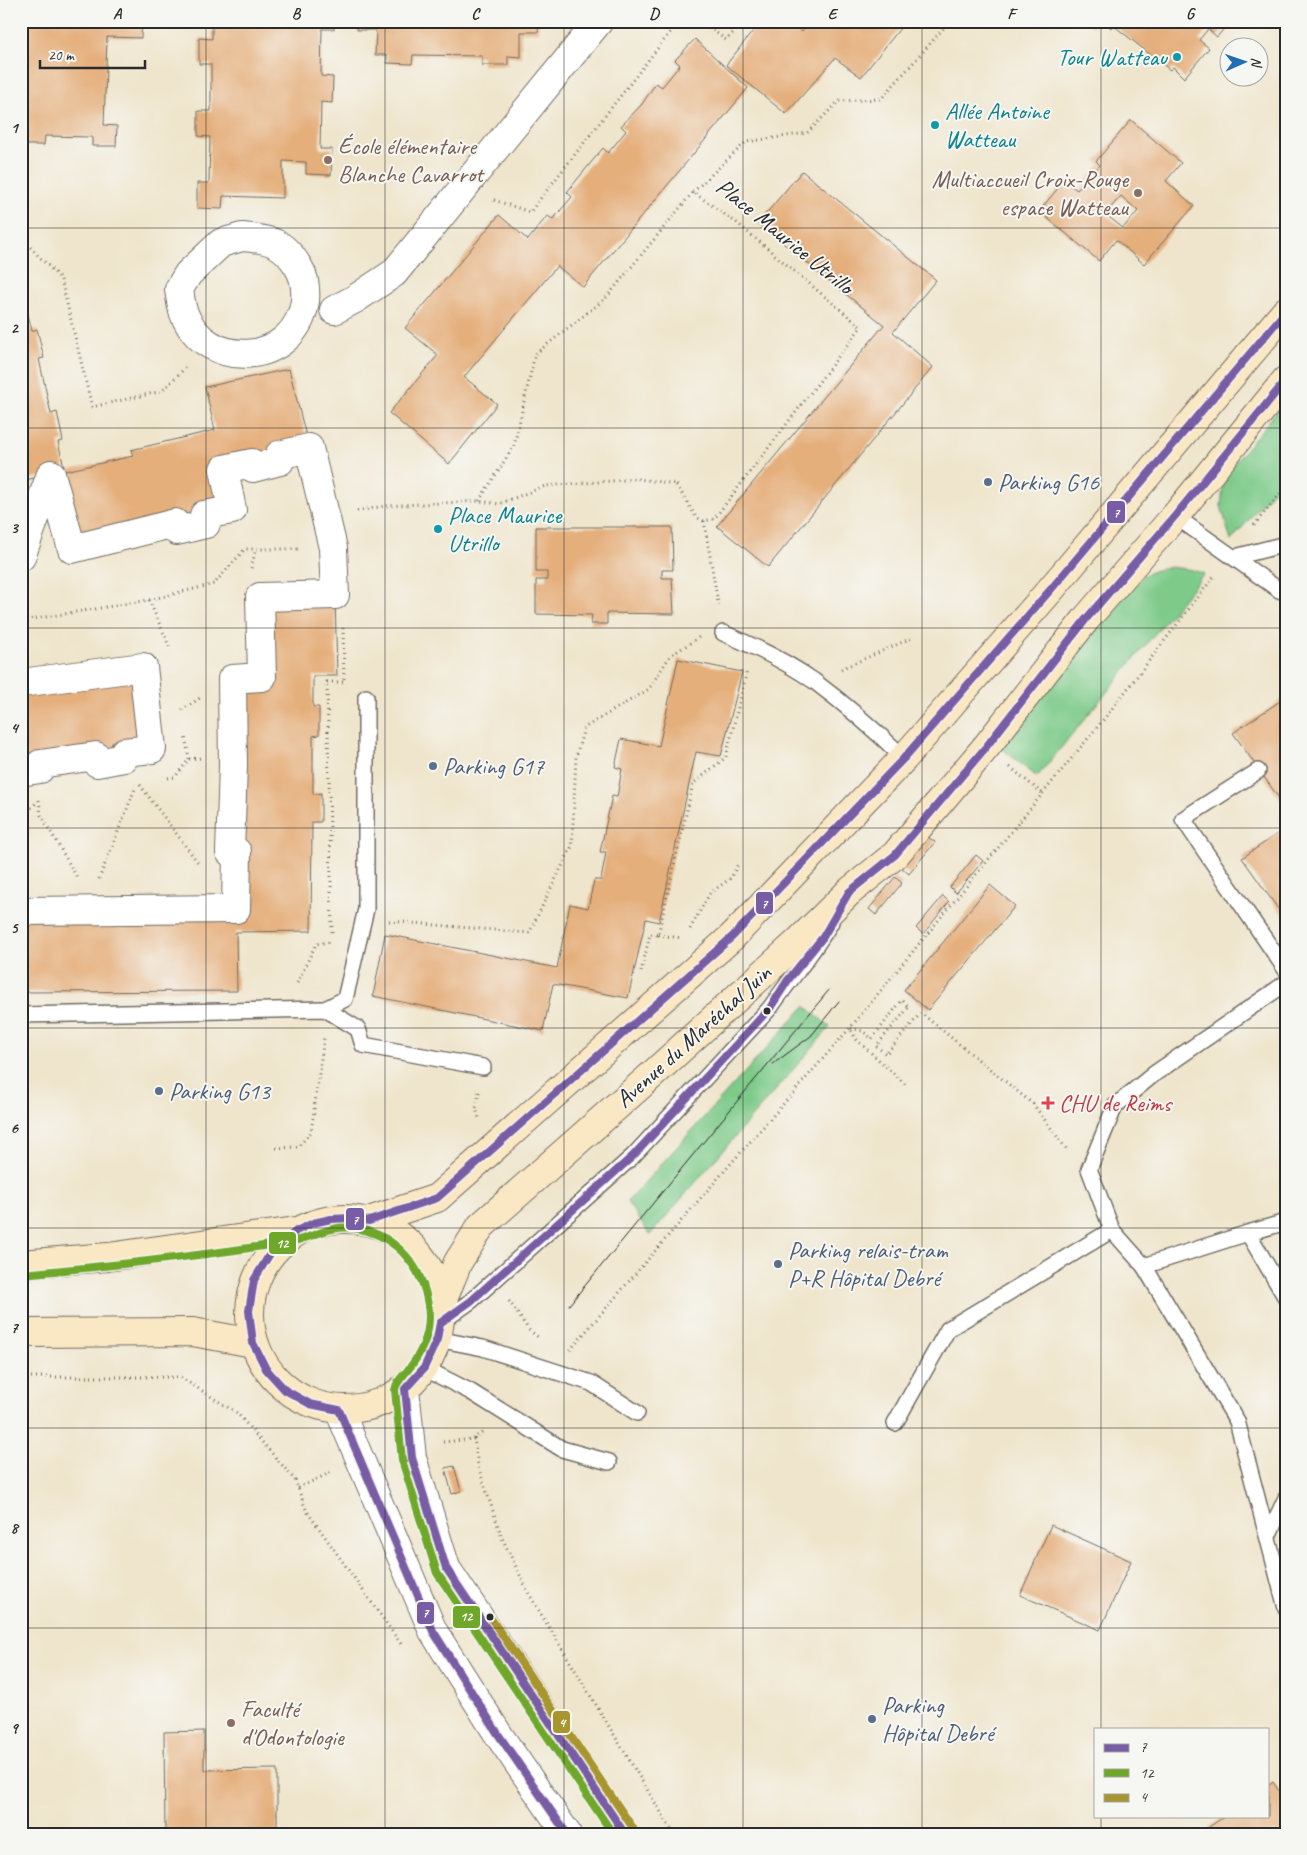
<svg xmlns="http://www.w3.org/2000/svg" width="1307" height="1855" font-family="Caveat,sans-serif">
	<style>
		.green { fill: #7dca89; stroke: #547a5a }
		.building { fill: #e5af7b; fill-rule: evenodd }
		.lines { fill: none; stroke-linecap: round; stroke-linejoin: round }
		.lane-casing { stroke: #706c63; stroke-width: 18 }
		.street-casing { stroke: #706c63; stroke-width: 30 }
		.secondary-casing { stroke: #706c63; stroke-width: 30 }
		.path { stroke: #706c63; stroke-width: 3; stroke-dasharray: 1 4; stroke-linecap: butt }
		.lane { stroke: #fff; stroke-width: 15 }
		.street { stroke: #fff; stroke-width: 28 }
		.secondary { stroke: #fae7c3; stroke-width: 28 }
		.tram { stroke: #2b2b2b; stroke-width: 1 }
		.bus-1-casing { stroke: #f6f6f2; stroke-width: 11 }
		.bus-2-casing { stroke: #f6f6f2; stroke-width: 11 }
		.bus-3-casing { stroke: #f6f6f2; stroke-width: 11 }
		.bus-1 { stroke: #785da5; stroke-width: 8 }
		.bus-2 { stroke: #6ea729; stroke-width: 8 }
		.bus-3 { stroke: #a8952e; stroke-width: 8 }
		.grid { fill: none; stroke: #2b2b2b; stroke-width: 1; stroke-opacity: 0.55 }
		.culture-dot { fill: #0f9aa8; stroke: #f6f6f2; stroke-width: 2 }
		.education-dot { fill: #8d6e63; stroke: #f6f6f2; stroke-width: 2 }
		.service-dot { fill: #5c6f8a; stroke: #f6f6f2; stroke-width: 2 }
		.bus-dot { fill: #2b2b2b; stroke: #f6f6f2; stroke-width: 2 }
		.health-dot { fill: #e0444e; stroke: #f6f6f2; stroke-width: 2 }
		.labels { text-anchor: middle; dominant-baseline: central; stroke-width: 4; stroke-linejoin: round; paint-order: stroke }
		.culture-label { font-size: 24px; fill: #0d838f; stroke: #f6f6f2; text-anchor: start }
		.education-label { font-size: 24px; fill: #785e54; stroke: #f6f6f2; text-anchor: start }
		.street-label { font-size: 24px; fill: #2b2b2b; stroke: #f6f6f2 }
		.service-label { font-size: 24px; fill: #4e5e75; stroke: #f6f6f2; text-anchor: start }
		.health-label { font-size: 24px; fill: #be3a42; stroke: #f6f6f2; text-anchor: start }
		.line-badge { stroke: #f6f6f2; stroke-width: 2 }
		.badge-label { font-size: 14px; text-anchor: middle; font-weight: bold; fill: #fff }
		.neatline { fill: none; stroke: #2b2b2b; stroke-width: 2 }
		.grid-label { font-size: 16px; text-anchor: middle; font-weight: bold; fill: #2b2b2b }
	</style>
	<rect width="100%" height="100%" fill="#f6f6f2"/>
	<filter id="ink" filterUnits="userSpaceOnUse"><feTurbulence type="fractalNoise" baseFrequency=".02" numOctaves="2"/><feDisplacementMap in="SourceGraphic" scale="10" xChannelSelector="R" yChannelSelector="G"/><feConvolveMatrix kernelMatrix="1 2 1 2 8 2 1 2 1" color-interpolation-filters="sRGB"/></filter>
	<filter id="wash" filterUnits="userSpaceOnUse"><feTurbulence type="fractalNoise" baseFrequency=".0096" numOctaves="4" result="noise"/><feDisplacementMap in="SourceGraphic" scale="20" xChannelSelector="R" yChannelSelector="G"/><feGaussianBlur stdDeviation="1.12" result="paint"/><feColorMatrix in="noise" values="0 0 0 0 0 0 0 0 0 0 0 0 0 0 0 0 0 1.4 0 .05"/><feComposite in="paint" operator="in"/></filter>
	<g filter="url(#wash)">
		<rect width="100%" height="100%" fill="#efe5cc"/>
		<g class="green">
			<polygon points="1286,400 1286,475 1231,541 1221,506 1223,487 1228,471"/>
			<polygon points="1171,567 1193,570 1204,574 1037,777 999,746 1136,579 1153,571"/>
			<polygon points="805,1006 830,1027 650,1235 627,1202"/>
		</g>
		<g id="blocks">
			<g class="building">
				<polygon points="21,21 142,21 141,38 107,37 104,125 117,126 116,146 92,146 92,137 45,136 44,145 21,145"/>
				<polygon points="212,21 334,21 334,29 322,29 321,76 333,77 332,103 321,102 320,149 332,149 331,175 306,174 306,162 283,161 283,198 223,196 222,209 197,208 197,183 209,183 210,137 198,136 198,111 211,111 211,64 199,64 199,38 212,39"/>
				<polygon points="357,21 539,21 538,32 521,32 521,57 508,56 508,65 482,65 482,56 413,55 412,64 387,63 387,55 375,55 376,30 357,30"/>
				<polygon points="761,21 789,21 802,32 810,21 906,21 861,77 835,58 786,114 726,65"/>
				<polygon points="1085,21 1097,21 1092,27"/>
				<polygon points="1103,21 1230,21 1217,37 1208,29 1199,40 1209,48 1184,78 1173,67 1170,70 1113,25 1111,28"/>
				<polygon points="695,39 748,88 583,287 557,266 464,377 497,404 449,464 389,413 438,355 405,328 499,215 528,240 547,216 553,219 572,197 567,192 603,148 608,153 626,131 621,126 642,104 656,83 662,87 680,65 675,60"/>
				<path d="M1131,120L1181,163L1166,181L1194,206L1144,264L1116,240L1099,261L1039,211L1064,181L1077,190L1100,165L1096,161ZM1121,196L1138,211L1123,228L1105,214Z"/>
				<polygon points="802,171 936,280 893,332 933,367 768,567 717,526 884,325 758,223"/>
				<polygon points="25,302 32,331 37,329 44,358 39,359 51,414 57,412 63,441 58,442 65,471 133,456 131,450 215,430 205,387 289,369 309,448 223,469 232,510 72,549 51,474 21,481 21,303"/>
				<polygon points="536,527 672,527 673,570 662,570 662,578 672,578 674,614 607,613 607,624 591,624 592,615 536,614 536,580 547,580 547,572 536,572"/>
				<polygon points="335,595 337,676 313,676 313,707 319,707 319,735 313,736 313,794 321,793 321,822 312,822 311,931 236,932 237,991 21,992 21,911 236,909 232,679 262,677 260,597"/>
				<polygon points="678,659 742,672 721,756 696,752 659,922 646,919 628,998 553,984 543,1031 373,996 385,934 557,968 570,904 588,908 594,880 601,880 606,852 600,852 612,796 617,797 622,769 615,767 621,739 659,746"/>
				<polygon points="143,667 152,749 21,772 21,683"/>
				<polygon points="1286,697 1286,808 1233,733"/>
				<polygon points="1286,828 1286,920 1242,858"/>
				<polygon points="928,837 935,842 909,874 902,868"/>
				<polygon points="976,855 983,861 956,893 950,887"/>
				<polygon points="895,877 902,883 876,915 869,909"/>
				<polygon points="990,885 1015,906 928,1010 904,990"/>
				<polygon points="943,896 949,902 923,934 916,928"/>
				<polygon points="454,1466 461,1491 452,1494 445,1468"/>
				<polygon points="1051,1525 1131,1561 1100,1630 1020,1595"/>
				<polygon points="204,1731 204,1770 277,1769 277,1834 165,1834 164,1732"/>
				<polygon points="1273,1782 1286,1801 1286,1833 1214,1834 1209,1827 1225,1816 1268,1816 1268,1786"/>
			</g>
		</g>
	</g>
	<g filter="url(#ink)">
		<use href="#blocks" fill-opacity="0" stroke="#706c63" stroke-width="1"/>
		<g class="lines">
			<defs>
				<g id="lane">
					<polyline points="1175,516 1279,590 1286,592"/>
					<polyline points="1235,557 1286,544"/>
					<path d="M723,633C754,646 787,662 814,681C846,705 876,731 904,758"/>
					<polyline points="1258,771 1183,819 1286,970"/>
					<polyline points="1286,983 1154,1074 1115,1106 1089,1169 1112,1230 1144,1266 1237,1421 1286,1608"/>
					<polyline points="325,1009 345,999 366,909 366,697"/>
					<polyline points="21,1015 325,1009 358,1029 363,1045 483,1067"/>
					<polyline points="1248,1233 1286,1222"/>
					<polyline points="1144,1266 1248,1233 1286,1298"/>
					<path d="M440,1323L471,1301L633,1156L770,1008C790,979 814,952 831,922"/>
					<polyline points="437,1339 483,1348 591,1383 637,1413"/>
					<polyline points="424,1368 471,1392 562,1449 609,1462"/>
					<polyline points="895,1423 948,1329 1112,1230"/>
					<polyline points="1268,1536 1286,1498"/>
				</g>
				<g id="street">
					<path d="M242,237C270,239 284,242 299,268C305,278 306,289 305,301C296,366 205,373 183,311C181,304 180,296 179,289L188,274L221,243Z"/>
					<polyline points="334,310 355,299 394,273 599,21"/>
					<polyline points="21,557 51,474 72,549 175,523 177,531 206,524 204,515 232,510 224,469 252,463 253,468 280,461 279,455 309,448 333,548 335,595 260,597 262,677 232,679 233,766 230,852 237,852 236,909 21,911"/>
					<polyline points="21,683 143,667 152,749 124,752 124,758 97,763 96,756 40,764 40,769 21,772"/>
					<polyline points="405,1389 412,1458 446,1568 625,1834"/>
					<polyline points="339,1410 433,1631 498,1734 567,1834"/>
				</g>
				<g id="secondary">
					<circle cx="345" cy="1314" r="95"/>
					<polyline points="369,1221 437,1198 732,937 904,758 1052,588 1286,311"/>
					<polyline points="21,1264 108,1257 296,1231"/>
					<polyline points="440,1307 458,1262 481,1226 652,1075 799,941 849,892 895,855 986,747 1086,619 1175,516 1286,380"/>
					<polyline points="21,1333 193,1332 253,1343"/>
				</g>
			</defs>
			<use href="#lane" class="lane-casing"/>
			<use href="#street" class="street-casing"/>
			<use href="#secondary" class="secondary-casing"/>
			<g class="path">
				<polyline points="701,21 726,40 744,21"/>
				<polyline points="693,192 746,142 807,133 839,101 881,99 950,21"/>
				<polyline points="494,200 530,212 679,21"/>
				<polyline points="21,244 29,246 61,279 92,407 162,391 187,366"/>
				<polyline points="357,511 385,506 479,501 499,504 545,486 638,479 676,484 696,517 704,521 714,519 861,327 737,223 693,192 606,298 535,354 514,446 479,501"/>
				<polyline points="704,521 719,609"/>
				<polyline points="1254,525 1286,487"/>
				<polyline points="251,568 256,549"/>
				<polyline points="149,600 170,648"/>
				<polyline points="21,621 149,600 214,584 245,549 301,549"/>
				<polyline points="841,669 914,637"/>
				<polyline points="182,710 200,698"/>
				<polyline points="189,759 201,758"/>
				<polyline points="1010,767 1043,794"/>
				<polyline points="168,778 175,777 189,759 185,735"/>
				<polyline points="140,785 199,864"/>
				<polyline points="39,800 41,815 78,879"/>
				<polyline points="21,819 36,803"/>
				<polyline points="99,879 135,789"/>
				<polyline points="389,921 529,933 572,846 576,757 584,728 649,689 670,656 699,637"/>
				<polyline points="690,929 710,893 731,878 739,862"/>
				<polyline points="332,932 327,682 344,682 343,625"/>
				<polyline points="658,935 682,938"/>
				<polyline points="641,972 650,934 658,935 693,784 726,757 747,671"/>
				<polyline points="297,983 316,944 330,942 330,941"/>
				<polyline points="905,1084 856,1039 850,1028 863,1031 872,1039 902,1000 909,1007 876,1046 886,1054 921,1013 1033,1104 1068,1151"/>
				<polyline points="479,1092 476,1108 479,1118"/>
				<polyline points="276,1148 298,1147 311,1132 324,1037"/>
				<polyline points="509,1301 529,1330 538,1337"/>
				<polyline points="570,1350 699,1200 850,1028 1108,714 1215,575"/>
				<polyline points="21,1377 180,1377 237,1413 295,1480 306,1510 401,1644"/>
				<polyline points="474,1438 478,1466 502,1538 529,1594 674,1834"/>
				<polyline points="443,1442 473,1439 484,1431"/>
				<polyline points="298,1488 332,1472"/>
			</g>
			<use href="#lane" class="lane"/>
			<use href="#street" class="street"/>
			<use href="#secondary" class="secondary"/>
			<g class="tram">
				<polyline points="773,1064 811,1036 839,1001"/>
				<polyline points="569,1305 829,990"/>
			</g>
			<defs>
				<g id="bus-1">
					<polyline points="567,1834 498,1734 433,1631 339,1410 310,1404 285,1390 266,1369 253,1343 249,1311 254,1280 271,1252 296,1231 313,1223 331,1219 350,1218 369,1221 437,1198 732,937 904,758 1052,588 1286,311"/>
					<polyline points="625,1834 446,1568 412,1458 405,1389 424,1368 437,1339 440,1323 471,1301 633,1156 770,1008 788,980 823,937 849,892 895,855 986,747 1086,619 1175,516 1286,380"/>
				</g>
				<path id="bus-2" d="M22,1274C111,1266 201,1256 289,1242C316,1238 328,1223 359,1229C397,1236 423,1268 428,1305C432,1330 423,1352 407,1371C402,1377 396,1382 395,1390L402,1460L437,1573L613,1834"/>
				<polyline id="bus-3" points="490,1617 633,1828"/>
			</defs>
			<use href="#bus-1" class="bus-1-casing"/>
			<use href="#bus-2" class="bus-2-casing"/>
			<use href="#bus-3" class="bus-3-casing"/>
			<use href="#bus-1" class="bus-1"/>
			<use href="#bus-2" class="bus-2"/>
			<use href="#bus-3" class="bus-3"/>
		</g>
	</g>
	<path class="grid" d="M206,21V1834M385,21V1834M564,21V1834M743,21V1834M922,21V1834M1101,21V1729M21,228H1286M21,428H1286M21,628H1286M21,828H1286M21,1028H1286M21,1228H1286M21,1428H1286M21,1628H1286M1101,1816V1834"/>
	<g class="culture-dot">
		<circle cx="1177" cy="57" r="5"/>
		<circle cx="935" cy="125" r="5"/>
		<circle cx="438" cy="529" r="5"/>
	</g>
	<g class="education-dot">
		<circle cx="328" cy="160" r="5"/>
		<circle cx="1138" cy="193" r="5"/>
		<circle cx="231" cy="1723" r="5"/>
	</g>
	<g class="service-dot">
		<circle cx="988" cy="482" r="5"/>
		<circle cx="433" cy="766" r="5"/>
		<circle cx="159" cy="1091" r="5"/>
		<circle cx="778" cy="1264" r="5"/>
		<circle cx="872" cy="1719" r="5"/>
	</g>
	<g class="bus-dot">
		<circle cx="767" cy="1011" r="4.5"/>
		<circle cx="490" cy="1617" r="4.5"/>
	</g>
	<path class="health-dot" d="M1045.5 1095.5h5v5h5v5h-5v5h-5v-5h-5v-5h5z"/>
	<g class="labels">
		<g class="culture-label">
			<text x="1167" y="57" text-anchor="end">Tour Watteau</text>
			<text x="945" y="111">Allée Antoine<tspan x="945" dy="28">Watteau</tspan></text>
			<text x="448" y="515">Place Maurice<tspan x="448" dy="28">Utrillo</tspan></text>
		</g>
		<g class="education-label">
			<text x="338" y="146">École élémentaire<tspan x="338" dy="28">Blanche Cavarrot</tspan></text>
			<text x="1128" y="179" text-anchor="end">Multiaccueil Croix-Rouge<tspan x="1128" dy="28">espace Watteau</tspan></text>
			<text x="241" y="1709">Faculté<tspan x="241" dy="28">d'Odontologie</tspan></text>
		</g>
		<g class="street-label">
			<text transform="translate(785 236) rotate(39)">Place Maurice Utrillo</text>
			<text transform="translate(693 1036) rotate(-42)">Avenue du Maréchal Juin</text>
		</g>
		<g class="service-label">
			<text x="998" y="482">Parking G16</text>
			<text x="443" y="766">Parking G17</text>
			<text x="169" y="1091">Parking G13</text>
			<text x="788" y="1250">Parking relais-tram<tspan x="788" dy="28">P+R Hôpital Debré</tspan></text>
			<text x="882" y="1705">Parking<tspan x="882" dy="28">Hôpital Debré</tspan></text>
		</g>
		<g class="health-label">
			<text x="1059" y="1103">CHU de Reims</text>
		</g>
	</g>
	<g class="line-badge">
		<rect x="1106" y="500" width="20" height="24" rx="5" fill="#785da5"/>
		<rect x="755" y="891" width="19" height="24" rx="5" fill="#785da5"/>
		<rect x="345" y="1207" width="20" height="24" rx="5" fill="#785da5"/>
		<rect x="268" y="1231" width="29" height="24" rx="5" fill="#6ea729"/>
		<rect x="416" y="1601" width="19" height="24" rx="5" fill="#785da5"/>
		<rect x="452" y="1605" width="29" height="24" rx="5" fill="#6ea729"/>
		<rect x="552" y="1710" width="19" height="24" rx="5" fill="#a8952e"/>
	</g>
	<g class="badge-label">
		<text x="1116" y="517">7</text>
		<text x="764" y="908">7</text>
		<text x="355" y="1224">7</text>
		<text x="282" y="1248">12</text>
		<text x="425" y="1617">7</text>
		<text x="466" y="1621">12</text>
		<text x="562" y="1727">4</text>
	</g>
	<rect width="1307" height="1855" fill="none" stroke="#f6f6f2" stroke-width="55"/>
	<rect x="1094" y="1728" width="175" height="90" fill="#f6f6f2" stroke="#a5a5a2"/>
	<rect x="1104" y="1744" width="25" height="8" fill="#785da5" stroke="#a5a5a2"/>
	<text x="1140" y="1752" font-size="15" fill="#2b2b2b">7</text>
	<rect x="1104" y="1769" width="25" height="8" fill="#6ea729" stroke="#a5a5a2"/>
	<text x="1140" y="1778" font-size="15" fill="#2b2b2b">12</text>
	<rect x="1104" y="1794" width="25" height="8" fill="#a8952e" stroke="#a5a5a2"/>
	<text x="1140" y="1802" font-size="15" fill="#2b2b2b">4</text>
	<g transform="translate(1244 62) rotate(88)"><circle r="24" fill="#f6f6f2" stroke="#a5a5a2"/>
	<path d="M0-4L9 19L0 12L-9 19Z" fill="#1f6fb2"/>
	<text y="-8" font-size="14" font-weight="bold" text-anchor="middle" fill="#2b2b2b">N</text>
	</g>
	<path d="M40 60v8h105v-8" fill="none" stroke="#2b2b2b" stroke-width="2.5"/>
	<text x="48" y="60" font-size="15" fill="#2b2b2b" stroke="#f6f6f2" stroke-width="4" paint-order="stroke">20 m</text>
	<rect x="28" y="28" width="1252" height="1800" class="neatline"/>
	<g class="grid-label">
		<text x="117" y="19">A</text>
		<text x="296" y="19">B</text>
		<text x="475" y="19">C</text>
		<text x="654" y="19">D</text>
		<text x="832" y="19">E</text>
		<text x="1011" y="19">F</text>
		<text x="1190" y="19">G</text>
		<text x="14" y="133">1</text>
		<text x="14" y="333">2</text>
		<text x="14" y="533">3</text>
		<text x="14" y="733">4</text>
		<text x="14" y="933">5</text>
		<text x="14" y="1133">6</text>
		<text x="14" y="1333">7</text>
		<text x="14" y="1533">8</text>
		<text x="14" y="1733">9</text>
	</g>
</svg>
